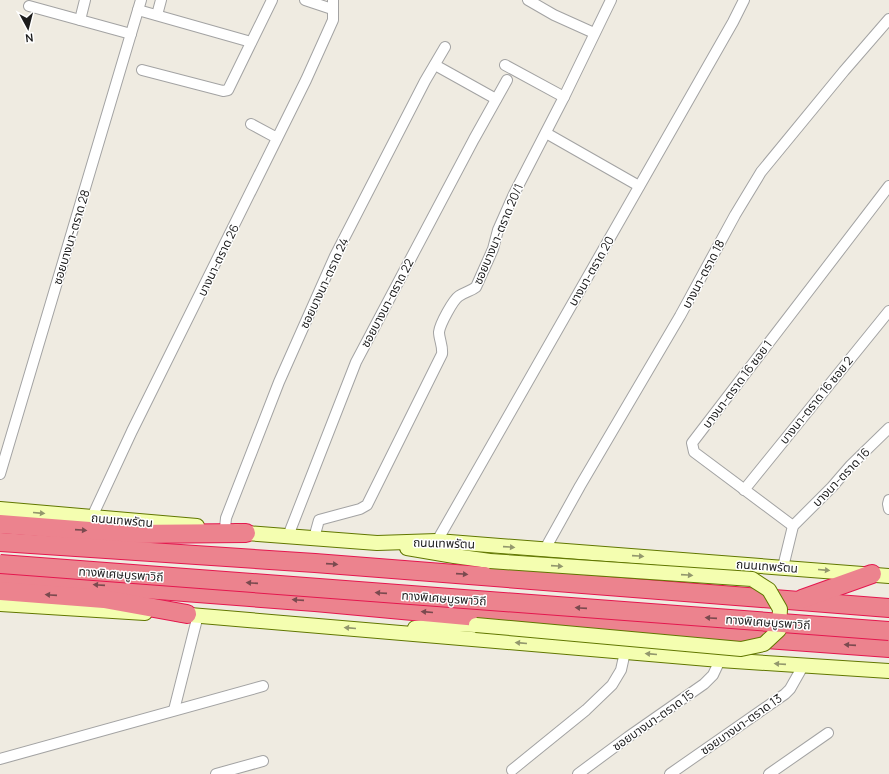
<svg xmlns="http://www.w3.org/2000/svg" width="889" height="774" font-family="Manrope,'Noto Sans Thai',sans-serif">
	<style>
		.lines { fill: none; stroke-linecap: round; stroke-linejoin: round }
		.street-casing { stroke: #a3a3a3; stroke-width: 12 }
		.secondary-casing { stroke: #617700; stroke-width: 16 }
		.highway-casing { stroke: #e4174e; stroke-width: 20 }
		.street { stroke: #fff; stroke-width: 10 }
		.secondary { stroke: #f4feb0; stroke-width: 14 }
		.highway { stroke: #ec838e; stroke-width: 18 }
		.secondary-bridge-casing { stroke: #617700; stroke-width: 16; stroke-linecap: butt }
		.highway-bridge-casing { stroke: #e4174e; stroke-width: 20; stroke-linecap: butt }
		.secondary-bridge { stroke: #f4feb0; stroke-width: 14 }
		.highway-bridge { stroke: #ec838e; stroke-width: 18 }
		.oneway { fill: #93986d }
		.oneway2 { fill: #7a4a4f }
		.labels { text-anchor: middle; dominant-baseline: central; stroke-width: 3; stroke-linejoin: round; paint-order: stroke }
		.street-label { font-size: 12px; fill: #1c1c1c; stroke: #fff }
	</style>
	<rect width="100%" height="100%" fill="#efebe1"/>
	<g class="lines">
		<defs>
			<g id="street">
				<polyline points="305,0 332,9"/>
				<polyline points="528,0 554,15 594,33"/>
				<polyline points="29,6 131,34"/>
				<polyline points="138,10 251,42"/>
				<polyline points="157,15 161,0"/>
				<polyline points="80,20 85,0"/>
				<polyline points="435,65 496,99"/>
				<polyline points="505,65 564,97"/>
				<polyline points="142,70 223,91 228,90 272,0"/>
				<polyline points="251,124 277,138"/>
				<polyline points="546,133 639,186"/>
				<polyline points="0,474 141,0"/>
				<polyline points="744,490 889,311"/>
				<polyline points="889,500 888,504 889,509"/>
				<polyline points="92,517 132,431 306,80 333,20 333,0"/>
				<polyline points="793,526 694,452 692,443 889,186"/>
				<polyline points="225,528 226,518 279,382 335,256 425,81 445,47"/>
				<polyline points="288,536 356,362 474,139 507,80"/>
				<path d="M314,538L319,520L360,509L367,505L442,354C443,346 439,339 439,332C440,324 453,300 459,296C465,292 471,291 476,287L493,249L498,230L514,194L564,97L611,0"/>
				<polyline points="437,541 733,22 744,0"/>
				<polyline points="545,549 580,486 680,316 735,215 761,172 844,71 889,19"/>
				<polyline points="783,567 793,526 832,487 851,465 889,428"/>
				<polyline points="174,710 198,615"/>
				<polyline points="0,759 263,686"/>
				<polyline points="512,770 586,710 612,685 621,670 625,652"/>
				<polyline points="216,774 263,761"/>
				<polyline points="578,774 628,737 704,684 713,675 720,660"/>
				<polyline points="670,774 785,694 790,689 803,666"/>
				<polyline points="769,774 828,733"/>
			</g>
			<g id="secondary">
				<polyline points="0,509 197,526"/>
				<polyline points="237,531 246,533 377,543 437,541 889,576"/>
				<polyline points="407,548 454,556 490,561"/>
				<polyline points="0,604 145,613"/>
				<polyline points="178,614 720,660 889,671"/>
				<polyline points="415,628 452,624 476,625"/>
			</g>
			<g id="highway">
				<polyline points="0,524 128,534 246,533"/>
				<polyline points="0,542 315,563 889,608"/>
				<polyline points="0,578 315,602 532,622 889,648"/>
				<polyline points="0,591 104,599 187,614"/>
				<polyline points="802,599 872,574"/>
			</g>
		</defs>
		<use href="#street" class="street-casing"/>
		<use href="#secondary" class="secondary-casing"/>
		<use href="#highway" class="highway-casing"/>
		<use href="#street" class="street"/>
		<use href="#secondary" class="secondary"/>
		<use href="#highway" class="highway"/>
		<defs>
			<polyline id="secondary-bridge" points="476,625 741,649 764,644 779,630 780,609 769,590 752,579 490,561"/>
			<polyline id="highway-bridge" points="0,564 889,631"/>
		</defs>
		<use href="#secondary-bridge" class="secondary-bridge-casing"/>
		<use href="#highway-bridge" class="highway-bridge-casing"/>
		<use href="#secondary-bridge" class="secondary-bridge"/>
		<use href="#highway-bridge" class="highway-bridge"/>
	</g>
	<defs><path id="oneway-solid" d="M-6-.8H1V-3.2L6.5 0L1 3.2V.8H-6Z"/></defs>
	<g class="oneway">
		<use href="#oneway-solid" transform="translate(39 513) rotate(5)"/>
		<use href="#oneway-solid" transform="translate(509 547) rotate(4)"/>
		<use href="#oneway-solid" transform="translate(638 556) rotate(4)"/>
		<use href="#oneway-solid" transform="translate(557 566) rotate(4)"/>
		<use href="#oneway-solid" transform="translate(824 570) rotate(5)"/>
		<use href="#oneway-solid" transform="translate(687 575) rotate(4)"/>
		<use href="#oneway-solid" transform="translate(350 628) rotate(-175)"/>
		<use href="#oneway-solid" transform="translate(521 643) rotate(-175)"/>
		<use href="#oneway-solid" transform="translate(651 654) rotate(-175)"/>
		<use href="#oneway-solid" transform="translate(780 664) rotate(-176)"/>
	</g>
	<g class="oneway2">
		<use href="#oneway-solid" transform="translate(81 530) rotate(4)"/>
		<use href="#oneway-solid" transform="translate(332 564) rotate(4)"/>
		<use href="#oneway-solid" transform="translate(462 574) rotate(4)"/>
		<use href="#oneway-solid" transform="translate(252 583) rotate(-176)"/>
		<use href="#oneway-solid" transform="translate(99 585) rotate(-176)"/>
		<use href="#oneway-solid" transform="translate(381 593) rotate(-176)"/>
		<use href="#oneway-solid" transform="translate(51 595) rotate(-176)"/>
		<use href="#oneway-solid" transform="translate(298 600) rotate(-176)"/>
		<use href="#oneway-solid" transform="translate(581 608) rotate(-176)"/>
		<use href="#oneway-solid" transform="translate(427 612) rotate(-175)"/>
		<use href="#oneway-solid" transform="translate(711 618) rotate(-176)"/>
		<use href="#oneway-solid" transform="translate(850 645) rotate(-176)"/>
	</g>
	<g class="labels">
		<g class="street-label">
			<text transform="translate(498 234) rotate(-67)">ซอยบางนา-ตราด 20/1</text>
			<text transform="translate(71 237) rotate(-73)">ซอยบางนา-ตราด 28</text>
			<text transform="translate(218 260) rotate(-64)">บางนา-ตราด 26</text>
			<text transform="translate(591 271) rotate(-60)">บางนา-ตราด 20</text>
			<text transform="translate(703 274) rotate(-62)">บางนา-ตราด 18</text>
			<text transform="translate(324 283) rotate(-65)">ซอยบางนา-ตราด 24</text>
			<text transform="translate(387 303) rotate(-62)">ซอยบางนา-ตราด 22</text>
			<text transform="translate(737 384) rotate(-53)">บางนา-ตราด 16 ซอย 1</text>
			<text transform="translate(816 400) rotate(-51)">บางนา-ตราด 16 ซอย 2</text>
			<text transform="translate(841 477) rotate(-46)">บางนา-ตราด 16</text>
			<text transform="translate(122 520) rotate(5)">ถนนเทพรัตน</text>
			<text transform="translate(444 543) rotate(2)">ถนนเทพรัตน</text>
			<text transform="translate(767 566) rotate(4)">ถนนเทพรัตน</text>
			<text transform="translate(121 574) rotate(4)">ทางพิเศษบูรพาวิถี</text>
			<text transform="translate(444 598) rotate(4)">ทางพิเศษบูรพาวิถี</text>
			<text transform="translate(768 622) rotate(4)">ทางพิเศษบูรพาวิถี</text>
			<text transform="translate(653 720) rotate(-35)">ซอยบางนา-ตราด 15</text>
			<text transform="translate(741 724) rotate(-35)">ซอยบางนา-ตราด 13</text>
		</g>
	</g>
	<g transform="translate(28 28) rotate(173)" stroke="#ffffff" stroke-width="3" paint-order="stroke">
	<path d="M0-3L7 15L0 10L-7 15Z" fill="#1c1c1c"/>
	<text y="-6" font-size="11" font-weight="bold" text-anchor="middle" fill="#1c1c1c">N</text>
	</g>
</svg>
